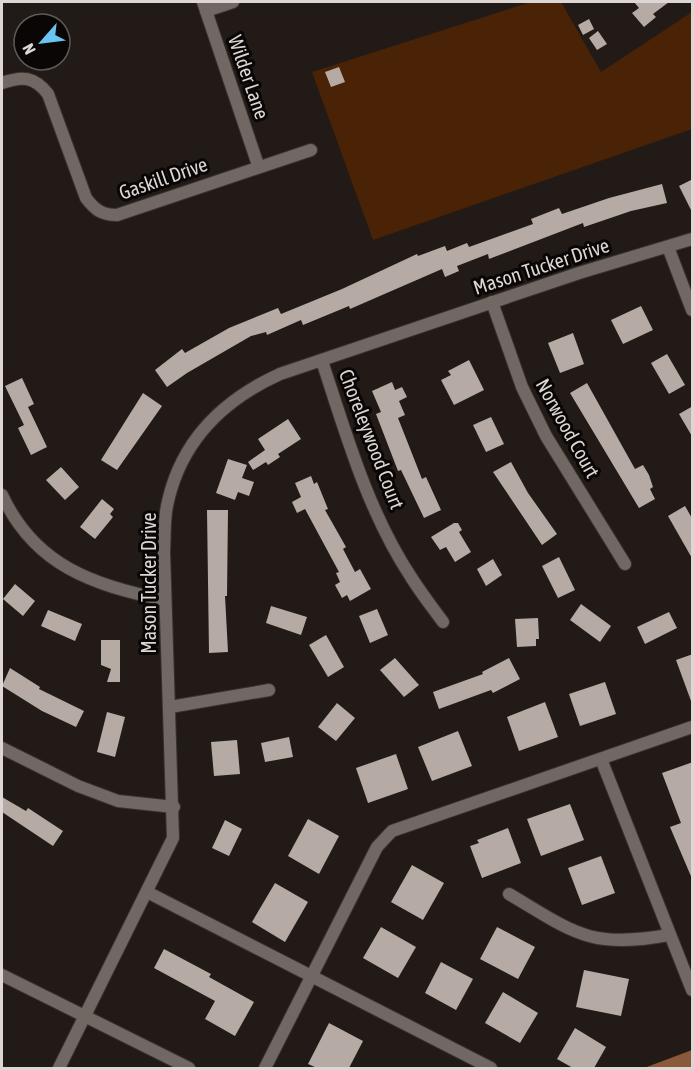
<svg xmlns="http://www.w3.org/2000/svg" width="694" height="1070" font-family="'Asap Condensed',sans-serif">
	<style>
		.green { fill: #4a2306 }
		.water { fill: #8a593b }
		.building { fill: #b5aba4 }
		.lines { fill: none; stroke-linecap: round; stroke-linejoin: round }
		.street-casing { stroke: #393431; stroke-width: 14 }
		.street { stroke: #726863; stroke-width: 12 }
		.labels { text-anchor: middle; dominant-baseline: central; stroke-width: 6; stroke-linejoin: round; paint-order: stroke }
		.street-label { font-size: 20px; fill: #dcd7d4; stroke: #090605 }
	</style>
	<rect width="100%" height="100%" fill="#221a16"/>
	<polygon class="green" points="531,2 561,2 601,72 692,12 692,129 373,240 312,72"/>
	<polygon class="water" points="692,1050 692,1068 643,1068 644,1068"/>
	<g class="building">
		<polygon points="634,2 669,2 653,14 656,17 644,27 632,13 639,8"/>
		<polygon points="589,19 594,29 583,35 578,25"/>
		<polygon points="598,31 607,44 597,50 589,38"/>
		<polygon points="339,67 345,82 331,87 325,72"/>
		<polygon points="693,179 693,214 679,186"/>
		<polygon points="662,184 667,203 631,211 584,227 583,223 489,259 488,254 457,266 459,271 445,277 442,269 350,309 349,306 303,325 301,320 267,335 266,332 251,336 187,373 167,387 155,370 182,349 185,353 229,328 278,308 281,314 342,289 417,254 418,256 445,246 447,251 467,243 469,247 533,224 531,219 559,208 562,214 609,198"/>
		<polygon points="641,306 653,330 623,344 611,320"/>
		<polygon points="573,333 584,364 560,373 548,343"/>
		<polygon points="667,354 685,385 669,394 651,363"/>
		<polygon points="469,360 484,390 454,405 441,380 451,375 448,371"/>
		<polygon points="22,378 34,404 28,407 47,447 31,455 18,428 24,425 5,386"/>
		<polygon points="392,382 395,390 402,387 407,397 399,401 405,415 398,418 422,479 426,477 441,510 424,518 401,470 398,471 376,414 381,412 372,391"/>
		<polygon points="587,383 635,469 643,465 649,475 653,487 650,489 655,499 639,508 570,393"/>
		<polygon points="143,393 162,406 117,470 101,460"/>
		<polygon points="693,406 693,438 679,414"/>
		<polygon points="491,417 504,444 486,452 473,425"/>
		<polygon points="288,419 301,439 278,454 280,457 268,465 266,462 253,470 248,462 265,450 258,439"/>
		<polygon points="228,459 247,465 242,478 254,482 249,496 238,492 235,500 216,493"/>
		<polygon points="511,462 528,493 557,534 542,545 493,472"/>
		<polygon points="61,467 79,487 65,500 46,480"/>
		<polygon points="311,476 314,484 317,482 328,509 325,510 346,547 343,549 355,572 360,569 371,589 350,601 347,595 342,598 335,585 340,582 336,573 339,572 305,509 297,513 292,502 301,497 295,483"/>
		<polygon points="102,499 114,509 110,514 113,517 95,539 80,527"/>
		<polygon points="685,506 693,520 693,560 668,516"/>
		<polygon points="207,510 228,510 227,596 225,596 228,652 209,653"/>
		<polygon points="454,523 458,523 462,530 459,532 471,552 455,562 446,547 440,550 431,537"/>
		<polygon points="559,557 575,590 558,598 542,566"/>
		<polygon points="493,559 502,575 486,586 477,569"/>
		<polygon points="15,584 35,601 23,616 3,599"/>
		<polygon points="581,604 611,626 600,642 570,620"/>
		<polygon points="271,606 307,617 301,635 266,623"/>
		<polygon points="377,609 388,635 370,643 359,616"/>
		<polygon points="48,610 82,624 75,641 41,626"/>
		<polygon points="669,612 677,628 645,644 637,627"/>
		<polygon points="538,618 539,639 536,639 536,646 517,647 515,619"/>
		<polygon points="326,635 344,667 328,677 309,645"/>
		<polygon points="101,640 120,640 120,682 107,682 111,669 101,665"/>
		<polygon points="693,654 693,701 691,701 676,660"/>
		<polygon points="395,658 419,685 404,697 380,670"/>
		<polygon points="509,658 520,679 493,693 491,690 439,709 433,692 483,674 482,672"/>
		<polygon points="10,668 40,687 39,689 84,711 76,727 42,711 2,686"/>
		<polygon points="605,682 616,714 580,726 569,694"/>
		<polygon points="545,702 558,737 519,751 507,717"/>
		<polygon points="337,703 355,718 336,741 318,727"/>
		<polygon points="107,712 125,717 115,757 97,752"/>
		<polygon points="458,731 472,766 432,781 418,747"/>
		<polygon points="289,737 293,757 265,762 261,743"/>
		<polygon points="237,740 240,774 214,776 211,742"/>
		<polygon points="396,754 408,789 368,803 356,768"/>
		<polygon points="693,762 693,881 670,827 681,823 662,773"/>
		<polygon points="2,797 26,811 28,808 63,831 53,846 2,812"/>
		<polygon points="570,804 584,840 541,856 527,819"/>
		<polygon points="308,819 339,836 319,874 288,856"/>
		<polygon points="225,820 242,829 229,856 212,848"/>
		<polygon points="508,828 521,863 482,878 470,846 479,843 477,840"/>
		<polygon points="601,856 615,893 582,905 568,868"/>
		<polygon points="412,865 444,883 423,920 391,902"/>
		<polygon points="275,883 308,902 285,942 252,922"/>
		<polygon points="381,927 416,947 398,978 363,958"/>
		<polygon points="497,927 535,947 518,979 480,959"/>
		<polygon points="164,949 211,974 209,977 254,1002 235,1036 205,1019 215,1001 154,968"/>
		<polygon points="441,962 473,979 456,1010 425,993"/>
		<polygon points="584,970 629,979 621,1016 576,1007"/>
		<polygon points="503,992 538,1013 520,1043 485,1023"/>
		<polygon points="329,1023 363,1041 349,1068 317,1068 308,1064"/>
		<polygon points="575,1028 606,1047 594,1068 573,1068 557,1059"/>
	</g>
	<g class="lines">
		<defs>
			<g id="street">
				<polyline points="203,2 258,165"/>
				<polyline points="206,11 233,2"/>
				<path d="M2,83C22,76 34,76 48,94L86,198C95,210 102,215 117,215L311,150"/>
				<polyline points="668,247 692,310"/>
				<polyline points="492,302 522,387 546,436 625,564"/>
				<path d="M322,361C346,434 368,512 411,577C421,593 432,607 443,622"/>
				<path d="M2,495C35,566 93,585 165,600"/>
				<polyline points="170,707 269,690"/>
				<polyline points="2,748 78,786 118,801 174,807"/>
				<polyline points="601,759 692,990"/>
				<polyline points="147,892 491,1068"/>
				<path d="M509,894C575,933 589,949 669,935"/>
				<polyline points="2,975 189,1068"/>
				<path d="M59,1068L173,838L164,552C165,537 164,520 167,506C180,441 223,400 280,374L579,273L692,239"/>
				<polyline points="265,1068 377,847 392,831 692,727"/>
			</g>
		</defs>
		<use href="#street" class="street-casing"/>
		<use href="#street" class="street"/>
	</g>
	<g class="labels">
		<g class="street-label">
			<text transform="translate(249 77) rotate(71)">Wilder Lane</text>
			<text transform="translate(163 178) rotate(-19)">Gaskill Drive</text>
			<text transform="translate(541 266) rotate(-18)">Mason Tucker Drive</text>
			<text transform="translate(568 428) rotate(61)">Norwood Court</text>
			<text transform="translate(372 439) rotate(69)">Choreleywood Court</text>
			<text transform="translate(148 583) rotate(-90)">Mason Tucker Drive</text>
		</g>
	</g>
	<rect width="694" height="1070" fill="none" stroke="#dcd7d4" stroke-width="6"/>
	<g transform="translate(42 42) rotate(242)"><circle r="28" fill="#090605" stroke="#5d5a58" stroke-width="1.5"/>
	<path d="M0-4.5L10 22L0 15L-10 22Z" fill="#69c4f1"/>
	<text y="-9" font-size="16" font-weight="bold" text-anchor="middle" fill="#dcd7d4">N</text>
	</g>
</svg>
